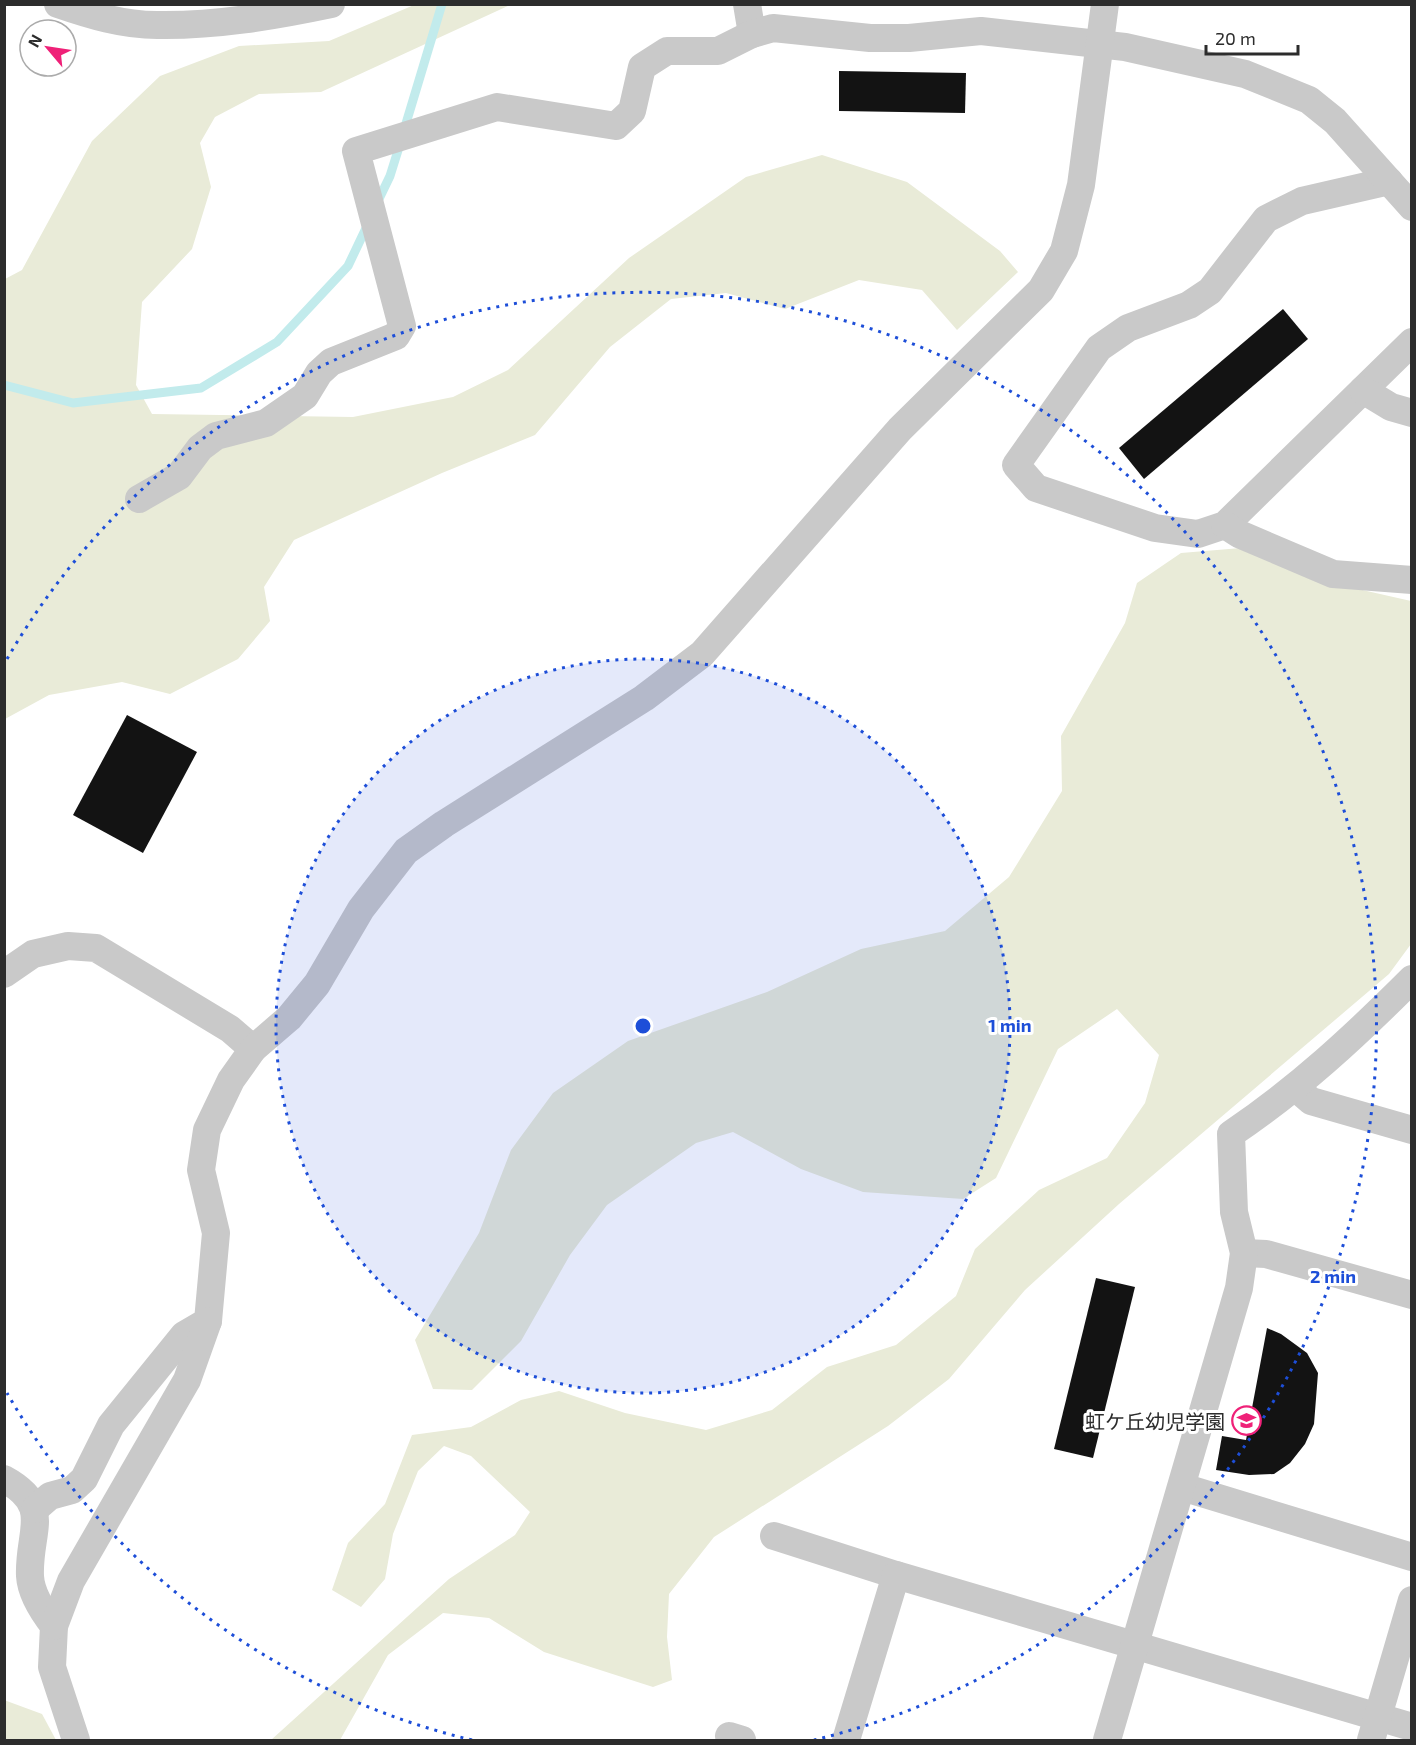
<svg xmlns="http://www.w3.org/2000/svg" width="1416" height="1745" font-family="'Exo 2','Noto Sans JP',sans-serif">
	<style>
		.green { fill: #e9ebd8 }
		.lines { fill: none; stroke-linecap: round; stroke-linejoin: round }
		.stream { stroke: #c2ebec; stroke-width: 9 }
		.building { fill: #131313 }
		.street { stroke: #c9c9c9; stroke-width: 28 }
		.ring { fill: none; stroke: #1d4ed8; stroke-width: 3; stroke-dasharray: 3 6 }
		.labels { text-anchor: middle; dominant-baseline: central; stroke-width: 6; stroke-linejoin: round; paint-order: stroke }
		.poi-label { font-size: 20px; fill: #2c2c2c; stroke: #fff; text-anchor: end }
		.centre { fill: #1d4ed8; stroke: #fff; stroke-width: 3 }
		.ring-label { font-size: 18px; text-anchor: middle; font-weight: bold; fill: #1d4ed8; stroke: #fff; stroke-width: 6; stroke-linejoin: round; paint-order: stroke }
	</style>
	<rect width="100%" height="100%" fill="#fff"/>
	<g class="green">
		<polygon points="414,5 510,5 321,92 259,94 215,117 200,143 211,187 192,249 142,302 136,385 152,414 353,417 453,397 508,370 629,258 746,177 822,155 907,182 1000,251 1018,272 957,330 922,290 859,280 785,309 726,293 671,299 610,347 535,435 442,473 294,540 264,587 270,621 238,659 170,694 122,682 49,695 5,719 5,279 22,270 92,141 160,76 239,46 329,41"/>
		<polygon points="1241,548 1327,582 1411,601 1411,944 1389,974 1119,1204 1025,1290 949,1379 888,1426 714,1537 669,1594 667,1637 672,1680 653,1687 544,1652 489,1618 443,1613 388,1655 340,1740 271,1740 449,1579 515,1535 530,1512 471,1456 444,1446 418,1471 393,1534 385,1579 361,1607 332,1590 348,1543 385,1504 412,1435 471,1427 521,1400 559,1391 625,1413 706,1430 772,1410 827,1367 896,1345 956,1296 975,1249 1039,1190 1107,1158 1145,1103 1159,1055 1117,1009 1058,1049 996,1178 963,1199 863,1192 801,1169 733,1132 696,1143 607,1205 570,1255 521,1341 472,1390 433,1389 415,1340 479,1233 511,1150 553,1093 628,1041 767,992 861,949 945,931 1009,877 1062,791 1061,736 1125,623 1137,583 1181,553"/>
		<polygon points="4,1700 42,1714 56,1740 5,1740"/>
	</g>
	<g class="lines">
		<g class="stream">
			<polyline points="404,130 442,4"/>
			<polyline points="377,203 390,176 400,144"/>
			<polyline points="4,385 73,403 201,388 277,342 348,266 368,224"/>
		</g>
	</g>
	<g class="building">
		<polygon points="839,71 966,73 965,113 839,111"/>
		<polygon points="1283,309 1308,339 1144,479 1119,448"/>
		<polygon points="127,715 197,752 143,853 73,815"/>
		<polygon points="1096,1278 1135,1287 1093,1458 1054,1449"/>
		<polygon points="1267,1328 1281,1334 1307,1353 1318,1373 1314,1424 1305,1444 1290,1463 1274,1474 1249,1475 1216,1470 1222,1436 1246,1440"/>
	</g>
	<g class="lines">
		<g class="street">
			<path d="M58,4C90,15 123,25 157,25C215,26 274,16 331,4"/>
			<polyline points="747,4 752,34"/>
			<polyline points="1389,181 1302,201 1266,219 1210,291 1189,305 1128,328 1099,348 1016,465 1036,488 1155,528 1198,534 1225,525 1412,342"/>
			<polyline points="1363,390 1391,407 1412,413"/>
			<polyline points="139,499 179,476 200,448 216,436 266,423 305,396 319,373 331,362 396,336 402,326 356,151 497,107 616,126 632,111 642,67 667,51 718,51 752,34 773,28 870,38 909,38 981,31 1125,47 1245,74 1309,100 1335,121 1412,207"/>
			<polyline points="1225,525 1239,534 1333,574 1412,580"/>
			<polyline points="4,974 33,954 68,946 96,948 230,1029 253,1049"/>
			<polyline points="1296,1088 1311,1101 1412,1130"/>
			<polyline points="1244,1253 1266,1254 1412,1295"/>
			<path d="M4,1479C54,1506 28,1531 30,1576C31,1594 43,1612 54,1626L52,1667L76,1740"/>
			<polyline points="1182,1487 1412,1557"/>
			<polyline points="35,1509 50,1496 72,1490 84,1479 111,1425 184,1335 208,1321 216,1233 201,1170 207,1130 231,1080 253,1049 289,1018 317,984 361,909 406,851 444,824 644,698 702,654 900,429 1041,290 1064,251 1081,185 1105,4"/>
			<polyline points="774,1536 896,1575"/>
			<polyline points="54,1626 71,1581 187,1380 208,1321"/>
			<polyline points="729,1736 742,1740"/>
			<polyline points="846,1740 896,1575 1412,1727"/>
			<path d="M1107,1740L1239,1288L1244,1253L1234,1212L1231,1134C1298,1089 1355,1036 1412,979"/>
			<polyline points="1371,1740 1412,1600"/>
		</g>
	</g>
	<circle cx="643" cy="1026" r="367" fill="#1d4ed8" fill-opacity=".12"/>
	<g class="ring">
		<circle cx="643" cy="1026" r="367"/>
		<path d="M472 1740A734 734 0 0 1 7 1393M7 659A734 734 0 1 1 814 1740"/>
	</g>
	<defs>
		<symbol id="school-ring" viewBox="-11 -11 22 22"><circle r="9.5" fill="#fff" stroke="#ef2178" stroke-width="1.5"/><path d="M0-5L7-2L0 1L-7-2ZM-4 1L0 2.5L4 1V4Q0 6-4 4Z" fill="#ef2178"/></symbol>
	</defs>
	<g fill-rule="evenodd">
		<use href="#school-ring" x="1230" y="1404" width="33" height="33"/>
	</g>
	<g class="labels">
		<g class="poi-label">
			<text x="1225" y="1421">虹ケ丘幼児学園</text>
		</g>
	</g>
	<circle cx="643" cy="1026" r="9" class="centre"/>
	<g class="ring-label">
		<text x="1010" y="1032">1 min</text>
		<text x="1333" y="1283">2 min</text>
	</g>
	<rect width="1416" height="1745" fill="none" stroke="#2c2c2c" stroke-width="12"/>
	<g transform="translate(48 48) rotate(299)"><circle r="28" fill="#ffffff" stroke="#ababab" stroke-width="1.5"/>
	<path d="M0-4.5L10 22L0 15L-10 22Z" fill="#ef2178"/>
	<text y="-9" font-size="16" font-weight="bold" text-anchor="middle" fill="#2c2c2c">N</text>
	</g>
	<path d="M1206 45v9h92v-9" fill="none" stroke="#2c2c2c" stroke-width="3"/>
	<text x="1215" y="45" font-size="18" fill="#2c2c2c" stroke="#ffffff" stroke-width="4.5" paint-order="stroke">20 m</text>
</svg>
